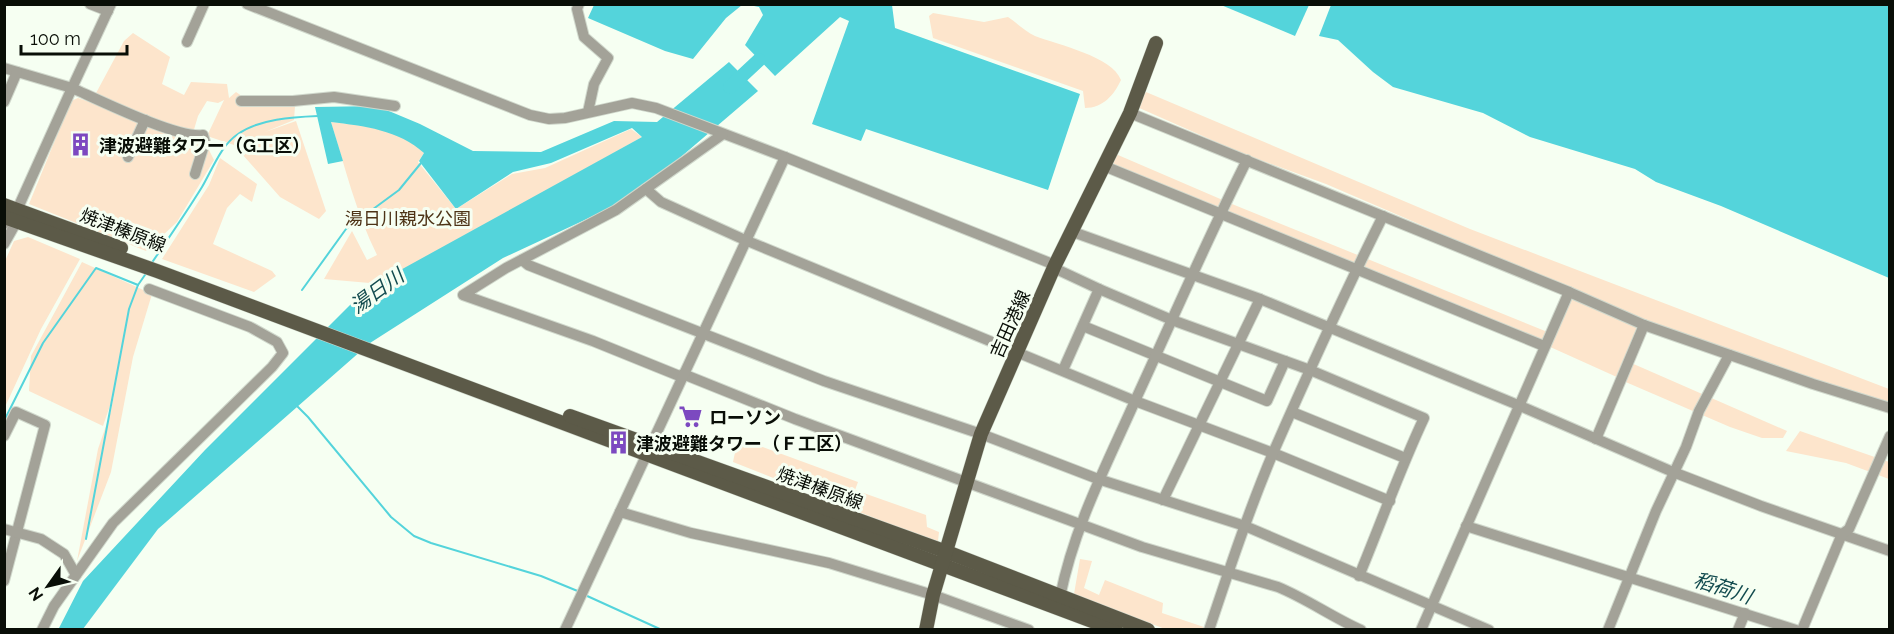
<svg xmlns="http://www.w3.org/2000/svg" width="1894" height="634" font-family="Raleway,'Noto Sans JP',sans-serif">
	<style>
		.green { fill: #fde5cc }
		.water { fill: #54d4db }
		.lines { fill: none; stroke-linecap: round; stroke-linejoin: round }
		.stream { stroke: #54d4db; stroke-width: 2 }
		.river { stroke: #54d4db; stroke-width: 14 }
		.minor-casing { stroke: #d0d8cc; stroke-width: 12 }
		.major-casing { stroke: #d0d8cc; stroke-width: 15 }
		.minor { stroke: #a3a298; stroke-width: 10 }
		.major { stroke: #5c5a48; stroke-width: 14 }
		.labels { text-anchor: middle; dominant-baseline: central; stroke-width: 6; stroke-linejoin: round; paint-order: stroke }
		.poi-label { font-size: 18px; font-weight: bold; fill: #090e07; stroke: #f6fff2; text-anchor: start }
		.park-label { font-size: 18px; fill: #4d3316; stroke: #f6fff2 }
		.street-label { font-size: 18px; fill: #090e07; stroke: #f6fff2 }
		.water-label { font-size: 20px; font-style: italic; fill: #134c4f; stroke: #f6fff2 }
	</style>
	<rect width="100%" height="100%" fill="#f6fff2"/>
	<g class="green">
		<path d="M933,13L984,22L1008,17C1017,23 1026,32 1035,36C1058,45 1112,56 1121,80C1114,95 1103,108 1085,108L1083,91L933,38L929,16Z"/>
		<polygon points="133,33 170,57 162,84 184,95 191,82 227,84 229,98 236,92 249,101 295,106 294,120 265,132 296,121 326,211 319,219 280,197 234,145 207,136 224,100 218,103 207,101 198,116 193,133 95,95 124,41"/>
		<polygon points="1146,92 1470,229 1889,389 1889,408 1644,325 1498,258 1326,184 1239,152 1137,107"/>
		<polygon points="78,98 205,142 214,160 177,222 146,251 29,204 71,101"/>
		<path d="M331,122C359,125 405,129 424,153L418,162L456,209L512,174L545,168L631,129L642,137L381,284L324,279L352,231L367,260L377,255C356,213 345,167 331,122Z"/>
		<polygon points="1111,152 1232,204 1550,333 1544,346 1104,166"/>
		<polygon points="220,158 257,184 252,202 240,194 227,208 213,244 272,271 276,276 254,292 162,259 209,185"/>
		<polygon points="28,237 80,259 41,329 5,407 5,261 14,241"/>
		<polygon points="82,262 152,294 133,357 111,472 77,561 98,449 111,411 114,394 103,426 29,391 31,356"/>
		<polygon points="1571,296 1640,327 1619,378 1548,346"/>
		<polygon points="1629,362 1787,431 1783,438 1762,438 1730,427 1621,380"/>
		<polygon points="1800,431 1889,462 1889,479 1846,463 1786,451"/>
		<polygon points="738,438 858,482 855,490 926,515 927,527 939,532 938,541 892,525 733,462"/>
		<polygon points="1080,559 1092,561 1084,588 1099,595 1105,580 1163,603 1162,613 1204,627 1203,629 1165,629 1074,594"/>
	</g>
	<g class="water">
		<polygon points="594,5 594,4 742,5 726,18 693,59 665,51 588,18"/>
		<polygon points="749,5 892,5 895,28 1080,94 1048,190 866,129 861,141 812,124 849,21 840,17 775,76 745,45 763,15 759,7"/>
		<polygon points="1221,5 1309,4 1309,5 1295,36"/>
		<polygon points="1331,5 1889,5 1889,278 1721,206 1656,182 1635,169 1530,137 1483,113 1393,87 1373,72 1338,40 1319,36"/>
		<path d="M729,62L758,91L634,197L503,258L370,343L158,529L83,629L58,630L83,581L205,450L366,289L642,137L632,128L551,163L513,172L456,209L419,161L424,153C399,130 364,126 331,122L343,161L328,164L315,107L377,106L420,124L473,151L541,152L614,121L657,122Z"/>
	</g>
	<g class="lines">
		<g class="stream">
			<path d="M151,264C168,239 186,213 202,187C212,170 221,145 238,134C259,119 293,117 318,116"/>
			<polyline points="302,290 346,229 399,190 421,163"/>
			<polyline points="297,406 308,417 391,517 414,536 431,543 541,576 580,592"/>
			<polyline points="4,421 43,343 96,268 138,285"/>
			<polyline points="86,539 129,309 138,285 147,272"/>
			<polyline points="585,595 662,630"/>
		</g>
		<polyline class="river" points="730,87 759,60"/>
		<defs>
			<g id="minor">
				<polyline points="90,4 108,11"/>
				<polyline points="247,4 530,115 549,119 565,118 632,103 656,108 785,157 1055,265"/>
				<polyline points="579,4 577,9 584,37 608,58 594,84 588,112"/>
				<polyline points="187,42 204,4"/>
				<polyline points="4,68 72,88 111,4"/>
				<polyline points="241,101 293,101 334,97 395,106"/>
				<polyline points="4,102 17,72"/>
				<polyline points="1130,113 1569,292 1644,325 1813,384 1890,408"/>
				<polyline points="128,157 145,120"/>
				<polyline points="1104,166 1544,346"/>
				<polyline points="646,189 661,202 745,240 1135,401 1273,453 1390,501"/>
				<path d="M4,224L17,210L72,88C99,100 178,139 203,135L205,142L195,174"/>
				<polyline points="1073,232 1260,299 1518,405 1673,472 1761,506 1890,551"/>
				<polyline points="4,244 17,221 17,216"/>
				<polyline points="522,260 528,265 824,381 981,434 1098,479 1245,526 1489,630"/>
				<polyline points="1054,268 1099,289"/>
				<polyline points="1083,326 1267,401 1285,361"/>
				<path d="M1063,370L1099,289L1172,320L1310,370L1424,418C1400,469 1381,523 1359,576"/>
				<path d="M683,374L795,419L1142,547L1278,587C1307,599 1332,617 1361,630"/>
				<polyline points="682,377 593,341 463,295 506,268 616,210 723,134"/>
				<polyline points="1292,412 1405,458"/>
				<polyline points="4,436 16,412 45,425 4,581"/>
				<polyline points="1596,439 1644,325"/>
				<polyline points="1163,500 1260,299"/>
				<polyline points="620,512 691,533 829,563 933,595 1029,630"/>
				<polyline points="1466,526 1796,630"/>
				<polyline points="4,529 41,539 64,554 76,575"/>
				<path d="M1060,597C1074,527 1106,466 1135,401C1172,321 1207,239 1247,160"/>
				<polyline points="42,630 54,606 113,523 272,367 283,353 277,342 250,327 149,289"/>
				<polyline points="565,630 785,157"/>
				<path d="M1209,630C1229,570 1249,510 1273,453C1308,373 1344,294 1383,216"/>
				<polyline points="1421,630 1569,292"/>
				<polyline points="1608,630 1656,511 1686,447 1699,411 1729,355"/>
				<polyline points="1738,630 1745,613"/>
				<polyline points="1802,630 1842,534 1849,529 1890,436"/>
			</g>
			<g id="major">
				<polyline points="4,205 121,248"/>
				<polyline points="4,217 157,271 1116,630"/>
				<polyline points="570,416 947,552 1148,630"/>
				<polyline points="926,630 933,595 981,434 1055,265 1130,113 1156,43"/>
			</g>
		</defs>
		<use href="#minor" class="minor-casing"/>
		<use href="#major" class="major-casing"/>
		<use href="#minor" class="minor"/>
		<use href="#major" class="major"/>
	</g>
	<defs>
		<symbol id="building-bare" viewBox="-9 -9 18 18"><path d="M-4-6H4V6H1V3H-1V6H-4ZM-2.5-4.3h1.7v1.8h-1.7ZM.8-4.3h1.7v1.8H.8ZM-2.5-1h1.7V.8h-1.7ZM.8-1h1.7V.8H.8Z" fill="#7c49c0" stroke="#f6fff2" stroke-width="2.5" paint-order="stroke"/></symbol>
		<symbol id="supermarket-bare" viewBox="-9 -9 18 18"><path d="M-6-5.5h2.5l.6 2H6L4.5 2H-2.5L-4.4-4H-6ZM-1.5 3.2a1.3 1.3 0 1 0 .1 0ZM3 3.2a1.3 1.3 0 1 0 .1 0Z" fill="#7c49c0" stroke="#f6fff2" stroke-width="2.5" paint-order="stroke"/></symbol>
	</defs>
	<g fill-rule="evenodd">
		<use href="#building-bare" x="64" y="128" width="33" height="33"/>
		<use href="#supermarket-bare" x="674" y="400" width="33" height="33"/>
		<use href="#building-bare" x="602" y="426" width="33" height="33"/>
	</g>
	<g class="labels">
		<g class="poi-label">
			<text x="99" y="145">津波避難タワー（G工区）</text>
			<text x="709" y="417">ローソン</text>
			<text x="636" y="443">津波避難タワー（Ｆ工区）</text>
		</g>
		<g class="park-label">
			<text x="408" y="218">湯日川親水公園</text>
		</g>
		<g class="street-label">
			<text transform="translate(123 230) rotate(21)">焼津榛原線</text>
			<text transform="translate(1010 324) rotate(-66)">吉田港線</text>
			<text transform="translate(820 488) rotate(20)">焼津榛原線</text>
		</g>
		<g class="water-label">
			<text transform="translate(377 291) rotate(-36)">湯日川</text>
			<text transform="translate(1723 588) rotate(18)">稻荷川</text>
		</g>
	</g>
	<rect width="1894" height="634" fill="none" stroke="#090e07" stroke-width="12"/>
	<g transform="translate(48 586) rotate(236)" stroke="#f6fff2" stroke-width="4.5" paint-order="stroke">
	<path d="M0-4.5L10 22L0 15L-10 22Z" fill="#090e07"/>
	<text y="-9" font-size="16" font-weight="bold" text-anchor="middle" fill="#090e07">N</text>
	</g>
	<path d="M21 45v9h106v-9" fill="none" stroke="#090e07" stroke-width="3"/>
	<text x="30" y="45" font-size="18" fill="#090e07" stroke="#f6fff2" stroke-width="4.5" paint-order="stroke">100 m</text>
</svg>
